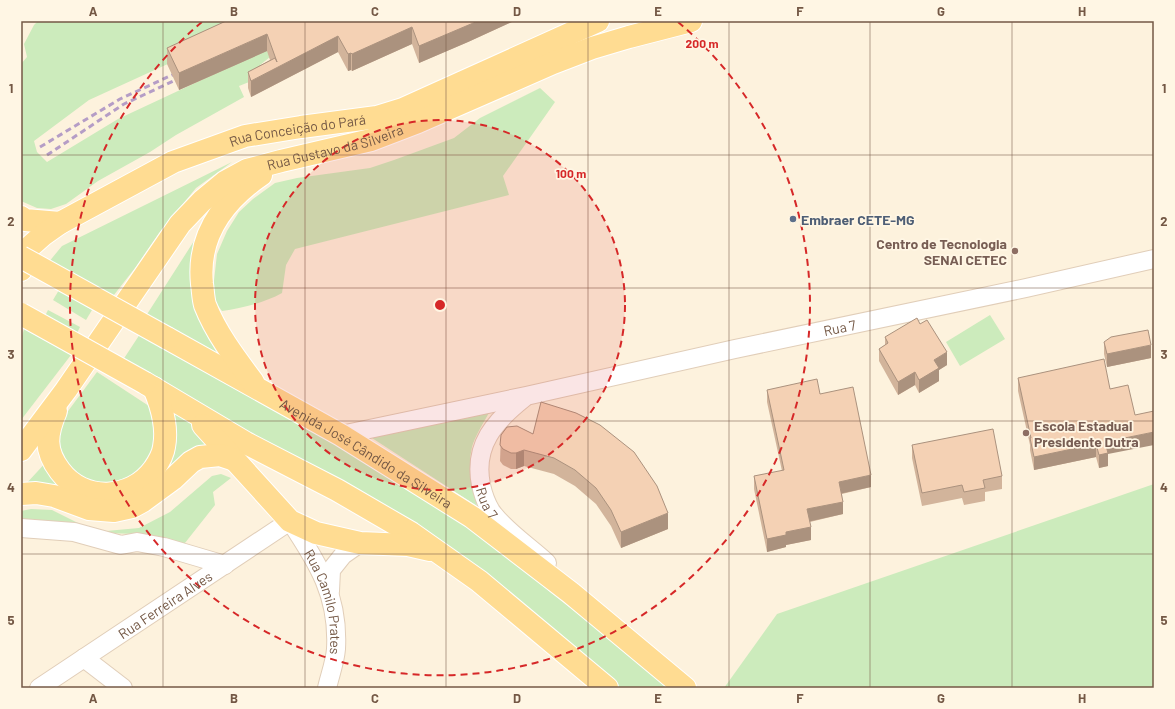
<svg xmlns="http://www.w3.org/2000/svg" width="1175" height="709" font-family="Barlow,sans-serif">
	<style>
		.green { fill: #ccebbc }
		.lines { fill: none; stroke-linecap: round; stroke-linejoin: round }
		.minor-casing { stroke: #e1ceb9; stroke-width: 20 }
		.major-casing { stroke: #fff; stroke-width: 24 }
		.minor { stroke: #fff; stroke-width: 18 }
		.major { stroke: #ffdc92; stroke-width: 22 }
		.rail { stroke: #b59dc6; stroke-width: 3; stroke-dasharray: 6 4; stroke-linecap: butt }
		.major-bridge-casing { stroke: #fff; stroke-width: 24; stroke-linecap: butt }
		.major-bridge { stroke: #ffdc92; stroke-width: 22 }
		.wall { fill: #d2b49b }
		.shaded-wall { fill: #ab927e }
		.building { fill: #f4d1b4; stroke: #ab927e }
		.grid { fill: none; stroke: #745845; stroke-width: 1; stroke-opacity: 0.55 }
		.ring { fill: none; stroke: #d62828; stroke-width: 2; stroke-dasharray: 7 5 }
		.service-dot { fill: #5c6f8a; stroke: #fff6e4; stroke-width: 1.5 }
		.education-dot { fill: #8d6e63; stroke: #fff6e4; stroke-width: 1.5 }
		.labels { text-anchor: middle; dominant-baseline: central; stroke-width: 3.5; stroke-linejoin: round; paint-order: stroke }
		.street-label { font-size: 14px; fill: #745845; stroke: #fff6e4 }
		.service-label { font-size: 14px; font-weight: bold; fill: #4e5e75; stroke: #fff6e4; text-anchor: start }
		.education-label { font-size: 14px; font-weight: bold; fill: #785e54; stroke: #fff6e4; text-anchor: end }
		.centre { fill: #d62828; stroke: #fff6e4; stroke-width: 2 }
		.ring-label { font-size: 12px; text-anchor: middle; font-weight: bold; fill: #d62828; stroke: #fff6e4; stroke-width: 3.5; stroke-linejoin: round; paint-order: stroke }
		.neatline { fill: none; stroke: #745845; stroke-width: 1.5 }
		.grid-label { font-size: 13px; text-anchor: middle; font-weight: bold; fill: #745845 }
	</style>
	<rect width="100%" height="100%" fill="#fdf2dd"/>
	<g class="green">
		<polygon points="38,21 249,21 240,31 89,100 34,141 37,152 47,162 118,119 272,47 275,53 260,65 267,75 239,86 244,97 176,135 150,152 98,181 66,204 51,209 37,208 21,201 21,64 27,57 24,44 34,25"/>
		<path d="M540,88L555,102L503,176L509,195L295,249L286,265L282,293C264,303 242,308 222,311L212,298L217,254L227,231L239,212L253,199L275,183L297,178L370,168L394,160L454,138L480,118Z"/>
		<polygon points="232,162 196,188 159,233 135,268 110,300 48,263 62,246"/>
		<polygon points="210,216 197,253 232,370 144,319"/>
		<polygon points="59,290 92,310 86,320 53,300"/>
		<polygon points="48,310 80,327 74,339 42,322"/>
		<polygon points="990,315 1005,339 960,366 946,342"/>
		<polygon points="24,329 71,355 21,420 21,340"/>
		<polygon points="140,334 353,450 471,524 550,592 672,688 615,688 484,577 121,363"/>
		<polygon points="97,372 152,408 157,455 124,485 85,481 55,453 57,426"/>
		<polygon points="170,404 199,425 224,452 200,453 188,459 161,484 133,501 100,507 81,502 54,488 25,485 49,459 54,471 66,485 80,495 96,500 120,498 136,494 156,479 171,465 173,451 174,428"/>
		<path d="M490,411C484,422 475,436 472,447C467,467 473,487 477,506L372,438Z"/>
		<polygon points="221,474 231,478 213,492 215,505 181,548 135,534 107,533 49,521 21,521 21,511 31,509 52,510 80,524 106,531 139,528 170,512 212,476"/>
		<polygon points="1154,484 1154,688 724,688 777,614"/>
	</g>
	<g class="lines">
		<defs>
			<g id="minor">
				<path id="s1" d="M524,398C495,421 473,445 481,485C483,494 486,503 491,511C504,530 530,547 547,563"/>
				<path id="s2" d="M341,435L526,396L735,349L1026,288L1154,259"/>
				<polyline points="21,528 74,532 121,545 137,542 164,547 225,565"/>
				<polyline points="330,591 331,570 343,555 360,543"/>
				<polyline points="84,658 123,688"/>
				<path id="s3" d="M39,688L290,521C318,563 339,596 336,649C335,662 330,675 327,688"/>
			</g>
			<g id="major">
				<polyline points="21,217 25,220 60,223"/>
				<path id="s4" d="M21,270L25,251L43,235L60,223L173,162L245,136L301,127L377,117L403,109L598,21"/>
				<path id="s5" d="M167,338L341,435L472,517L571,593L685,688"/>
				<path d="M253,382C235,358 216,333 205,305C203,298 203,290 202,284C197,236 223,201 261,175"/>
				<polyline points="145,383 246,443 337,490 411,533 479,581 607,688"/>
				<path d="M56,411C46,434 44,450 60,471C83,502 131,501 154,469C158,463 163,455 164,447C168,427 162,407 154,388"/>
				<polyline points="203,425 290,521 316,533 360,543 408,545 430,550"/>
				<path id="s6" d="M21,450L66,390L180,224L202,201L225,182L247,170L281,161L371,140L418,122L553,63L592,48L629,37L691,21"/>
				<polyline points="21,494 36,493 54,496 89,509 114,511 132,507 143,501 173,479 191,462 200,457 220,455 235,460"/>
			</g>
		</defs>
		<use href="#minor" class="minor-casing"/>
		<use href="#major" class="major-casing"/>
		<use href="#minor" class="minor"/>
		<use href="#major" class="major"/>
		<g class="rail">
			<polyline points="40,147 120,99 183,70"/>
			<polyline points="47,155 124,104 184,76"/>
		</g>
		<defs>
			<g id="major-bridge">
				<polyline points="21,257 167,338"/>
				<polyline points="21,314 145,383"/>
			</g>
		</defs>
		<use href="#major-bridge" class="major-bridge-casing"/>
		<use href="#major-bridge" class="major-bridge"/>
	</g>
	<g class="wall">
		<polygon points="226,21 514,21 468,42 419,63 412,44 352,71 351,70 348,71 338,52 251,97 248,88 248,72 270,60 267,51 179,90 167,64 167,48"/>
		<polygon points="885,337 947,365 939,370 939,381 919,393 915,385 898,395 879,361 879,349 885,345"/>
		<polygon points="1104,342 1151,358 1107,367 1104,354"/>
		<polygon points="1018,378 1108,454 1108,466 1099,468 1096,457 1034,470 1030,450 1030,445 1018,391"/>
		<polygon points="767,390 820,394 871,487 842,494 843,514 810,522 811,540 786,545 786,547 767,552 754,489 754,476 782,471 767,402"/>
		<polygon points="507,427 668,529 621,548 611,526 596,504 575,486 554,474 524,466 516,469 511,469 503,465 500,461 501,435"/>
		<polygon points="912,445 1002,476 1002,489 985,492 985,501 964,505 962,498 922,506 912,458"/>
	</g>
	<g class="shaded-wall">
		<polygon points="478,21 514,21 468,42 419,63 419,46"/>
		<polygon points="412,27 412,44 352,71 352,54"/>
		<polygon points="267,34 267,51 179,90 179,73"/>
		<polygon points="338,36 338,52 251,97 251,81"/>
		<polygon points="351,53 351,70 348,71 348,54"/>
		<polygon points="1151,345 1151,358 1107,367 1107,354"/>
		<polygon points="947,352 947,365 939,370 939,381 919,393 919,380 934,360"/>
		<polygon points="915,372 915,385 898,395 898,382"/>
		<polygon points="1154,432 1154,445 1108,454 1108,466 1099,468 1099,455 1105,442"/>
		<polygon points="1096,444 1096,457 1034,470 1034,457"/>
		<polygon points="524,450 524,466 516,469 516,453"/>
		<polygon points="871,475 871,487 839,494 839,482"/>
		<polygon points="843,502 843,514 807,522 807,509"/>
		<polygon points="668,513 668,529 621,548 621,532"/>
		<polygon points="811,527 811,540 786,545 786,547 767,552 767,539 786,532"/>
	</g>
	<g class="building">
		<polygon points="226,21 478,21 419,46 412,27 352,54 351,53 348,54 338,36 251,81 248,72 275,58 277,62 267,34 179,73 167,48"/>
		<polygon points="917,318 920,324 927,320 947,352 934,360 939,368 919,380 915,372 898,382 879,349 888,343 885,337"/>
		<polygon points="1148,330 1151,345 1107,354 1104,342 1111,337"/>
		<polygon points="1104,359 1110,389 1128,385 1135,415 1154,411 1154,432 1105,442 1108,453 1099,455 1096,444 1034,457 1030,438 1031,438 1018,378"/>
		<polygon points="817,379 820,394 853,387 871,475 839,482 843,502 807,509 811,527 786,532 786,535 767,539 754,476 784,470 767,390"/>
		<polygon points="541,402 576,413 600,425 634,452 657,486 668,513 621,532 611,510 596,488 575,470 554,458 524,450 516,453 511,453 503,449 500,445 501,435 507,427 517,426 533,434"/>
		<polygon points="993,429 1002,476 983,480 985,488 964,492 962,485 922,493 912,445"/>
	</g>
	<path class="grid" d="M163,21V688M305,21V688M446,21V688M588,21V688M729,21V688M870,21V688M1012,21V688M21,155H1154M21,288H1154M21,421H1154M21,554H1154"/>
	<circle cx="440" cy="305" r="185" fill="#d62828" fill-opacity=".12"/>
	<g class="ring">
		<circle cx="440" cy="305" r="185"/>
		<path d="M678 22A370 370 0 1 1 202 22"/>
	</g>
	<circle class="service-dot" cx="793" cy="219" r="4"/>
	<g class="education-dot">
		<circle cx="1015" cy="251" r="4"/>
		<circle cx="1026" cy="433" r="4"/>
	</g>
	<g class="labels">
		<g class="street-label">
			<text stroke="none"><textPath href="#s4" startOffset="322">Rua Conceição do Pará</textPath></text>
			<text stroke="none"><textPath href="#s6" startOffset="454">Rua Gustavo da Silveira</textPath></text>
			<text stroke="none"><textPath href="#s2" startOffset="510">Rua 7</textPath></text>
			<text stroke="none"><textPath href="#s5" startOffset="230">Avenida José Cândido da Silveira</textPath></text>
			<text stroke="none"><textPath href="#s1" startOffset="122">Rua 7</textPath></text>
			<text stroke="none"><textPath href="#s3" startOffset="391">Rua Camilo Prates</textPath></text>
			<text stroke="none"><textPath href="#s3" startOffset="151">Rua Ferreira Alves</textPath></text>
		</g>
		<g class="service-label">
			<text x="801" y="219">Embraer CETE-MG</text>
		</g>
		<g class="education-label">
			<text x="1007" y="243">Centro de Tecnologia<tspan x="1007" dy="16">SENAI CETEC</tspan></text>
			<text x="1034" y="425" text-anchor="start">Escola Estadual<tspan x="1034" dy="16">Presidente Dutra</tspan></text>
		</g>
	</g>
	<circle cx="440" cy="305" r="6" class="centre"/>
	<g class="ring-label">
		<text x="702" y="48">200 m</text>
		<text x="571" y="178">100 m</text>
	</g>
	<rect width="1175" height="709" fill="none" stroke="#fff6e4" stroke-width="44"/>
	<rect x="22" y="22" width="1131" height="665" class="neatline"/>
	<g class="grid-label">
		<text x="93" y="16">A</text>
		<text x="234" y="16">B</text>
		<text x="375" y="16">C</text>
		<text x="517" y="16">D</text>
		<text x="658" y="16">E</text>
		<text x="800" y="16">F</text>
		<text x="941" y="16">G</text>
		<text x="1082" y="16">H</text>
		<text x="11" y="93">1</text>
		<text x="1164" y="93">1</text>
		<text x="11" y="226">2</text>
		<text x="1164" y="226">2</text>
		<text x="11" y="359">3</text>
		<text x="1164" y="359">3</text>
		<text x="11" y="492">4</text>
		<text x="1164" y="492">4</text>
		<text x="11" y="625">5</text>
		<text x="1164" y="625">5</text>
		<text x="93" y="703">A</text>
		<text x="234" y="703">B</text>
		<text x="375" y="703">C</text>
		<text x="517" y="703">D</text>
		<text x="658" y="703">E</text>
		<text x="800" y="703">F</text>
		<text x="941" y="703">G</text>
		<text x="1082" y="703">H</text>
	</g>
</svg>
